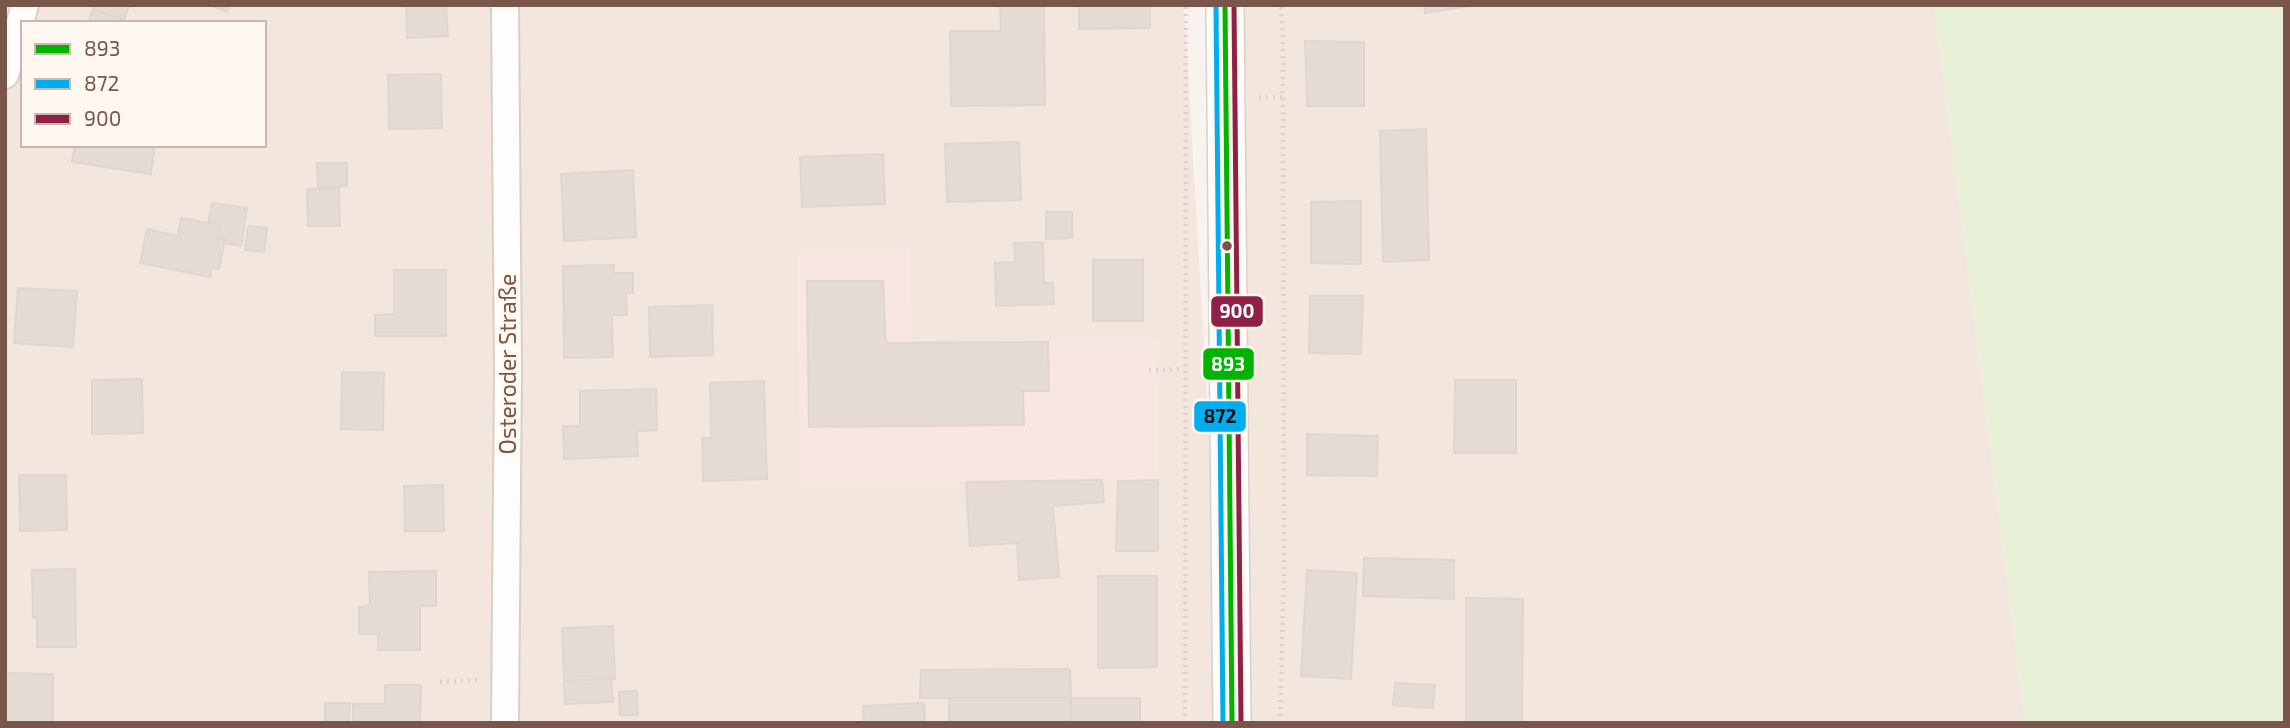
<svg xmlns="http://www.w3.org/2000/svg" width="2290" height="728" font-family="'Exo 2',sans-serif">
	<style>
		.residential { fill: #f3e6dc; fill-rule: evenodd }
		.commercial { fill: #f8e7e1 }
		.green { fill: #e7f0d7 }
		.building { fill: #e5dbd5; stroke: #e2d5cf; stroke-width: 2 }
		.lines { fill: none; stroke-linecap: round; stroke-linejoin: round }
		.street-casing { stroke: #d8cfca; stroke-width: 30 }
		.secondary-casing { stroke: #d9d0cb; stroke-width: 40 }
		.path { stroke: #dcd1ce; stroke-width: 4.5; stroke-dasharray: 2 5; stroke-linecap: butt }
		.street { stroke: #fefdfc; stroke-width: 26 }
		.secondary { stroke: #fefdfc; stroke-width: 37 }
		.bus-1-casing { stroke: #fff8f0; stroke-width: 10 }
		.bus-2-casing { stroke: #fff8f0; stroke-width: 10 }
		.bus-3-casing { stroke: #fff8f0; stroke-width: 10 }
		.bus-1 { stroke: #00b400; stroke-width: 5 }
		.bus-2 { stroke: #00aeef; stroke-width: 5 }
		.bus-3 { stroke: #8e2145; stroke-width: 5 }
		.bus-dot { fill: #7a564a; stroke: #fff8f0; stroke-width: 2.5 }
		.labels { text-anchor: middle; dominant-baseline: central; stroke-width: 6; stroke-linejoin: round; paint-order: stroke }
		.street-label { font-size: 23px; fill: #7a564a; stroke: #fff8f0 }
		.line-badge { stroke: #fff8f0; stroke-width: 2.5 }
		.badge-label { font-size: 19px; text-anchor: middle; font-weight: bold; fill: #fff }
		.pale-badge-label { font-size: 19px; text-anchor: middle; font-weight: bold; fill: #111 }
	</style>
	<rect width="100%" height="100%" fill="#f8f3ee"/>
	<g class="residential">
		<path d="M5,5H1184L1226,723H5ZM23,23H264V145H23Z"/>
		<polygon points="1239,5 1934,5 2025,723 1247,723"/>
	</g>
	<polygon class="commercial" points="910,246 912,342 1157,341 1158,480 800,484 797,252"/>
	<polygon class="green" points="1934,5 2285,5 2285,723 2025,723"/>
	<g class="building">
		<polygon points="95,5 129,5 124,20 94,10"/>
		<polygon points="210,5 229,5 227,12"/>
		<polygon points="406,5 446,5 448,36 407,38"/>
		<polygon points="1000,5 1044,5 1045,105 951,106 950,31 1001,31"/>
		<polygon points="1079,5 1150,5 1150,28 1079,29"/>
		<polygon points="1424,5 1476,5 1425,13"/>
		<polygon points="93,9 124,20 131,23 88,23"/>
		<polygon points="1305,41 1364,42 1364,106 1307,106"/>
		<polygon points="441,74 442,128 389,129 388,75"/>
		<polygon points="1426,129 1429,260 1383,262 1380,131"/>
		<polygon points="1019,142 1021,200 947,202 945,144"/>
		<polygon points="75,145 155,145 151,174 72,162"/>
		<polygon points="883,154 885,204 802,207 800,157"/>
		<polygon points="317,163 347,163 347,186 318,187"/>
		<polygon points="633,170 636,237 564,241 561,174"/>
		<polygon points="339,188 340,226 308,226 307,189"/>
		<polygon points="1361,201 1361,264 1311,263 1311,202"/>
		<polygon points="212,203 247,208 241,246 224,243 225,239 217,237 219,225 208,223"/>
		<polygon points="1046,212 1072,212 1072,238 1046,239"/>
		<polygon points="181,218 219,225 217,237 225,239 219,269 212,268 210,277 140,263 147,229 178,236"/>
		<polygon points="248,226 267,228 264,252 245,250"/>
		<polygon points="1043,242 1044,283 1053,283 1054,304 996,306 995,263 1015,262 1014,243"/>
		<rect x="1093" y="260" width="50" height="61"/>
		<polygon points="614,265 614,273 633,273 633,293 626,293 627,315 612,315 613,357 564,358 563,266"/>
		<polygon points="394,270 446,270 446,336 375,336 375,315 394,314"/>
		<polygon points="807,281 883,281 886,343 1048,342 1049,391 1023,391 1024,425 809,427"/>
		<polygon points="18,288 77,291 73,347 14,343"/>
		<polygon points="1310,296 1363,296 1361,354 1309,353"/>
		<polygon points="712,305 713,355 650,357 649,307"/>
		<polygon points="342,372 384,373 383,430 341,429"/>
		<polygon points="142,379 143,433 92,434 92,380"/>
		<polygon points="1455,380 1516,380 1516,453 1454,453"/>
		<polygon points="764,381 767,479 703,481 702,438 711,438 710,383"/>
		<polygon points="656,389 657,430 637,431 638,456 564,459 563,426 580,426 580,391"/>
		<polygon points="1307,434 1378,436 1377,476 1307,475"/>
		<polygon points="19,475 66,475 67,530 20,531"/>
		<polygon points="1102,480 1104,502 1053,506 1059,577 1019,580 1017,543 970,546 966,482"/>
		<polygon points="1158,480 1158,551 1116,551 1118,481"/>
		<polygon points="443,485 444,531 405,531 404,486"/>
		<polygon points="1364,558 1454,560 1454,599 1363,596"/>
		<polygon points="75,569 76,647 37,647 37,617 33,618 32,570"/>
		<polygon points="1307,570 1357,573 1351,679 1301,676"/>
		<polygon points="436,571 436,606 420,606 420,650 378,650 378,634 359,634 359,607 370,606 369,572"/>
		<polygon points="1098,576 1157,576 1157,667 1098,668"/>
		<polygon points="1466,598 1523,599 1522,723 1466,723"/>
		<polygon points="613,626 615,679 564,681 562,628"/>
		<polygon points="1070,669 1071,698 920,698 921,670"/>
		<polygon points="5,673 53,674 53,723 5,723"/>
		<polygon points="611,679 613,702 565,704 564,681"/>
		<polygon points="1395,683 1435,685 1433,708 1393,705"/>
		<polygon points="385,685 421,685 420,723 353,723 353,704 385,704"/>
		<polygon points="637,691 638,715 620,715 619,692"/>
		<rect x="949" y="698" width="122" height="25"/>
		<rect x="1071" y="698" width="69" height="25"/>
		<polygon points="325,703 350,703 349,723 325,723"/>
		<polygon points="924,703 925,723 864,723 863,706"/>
	</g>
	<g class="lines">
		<defs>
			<g id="street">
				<polyline points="5,75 25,5"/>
				<polyline points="505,723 508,371 505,5"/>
			</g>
			<polyline id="secondary" points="1225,5 1232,723"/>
		</defs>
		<use href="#street" class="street-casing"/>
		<use href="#secondary" class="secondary-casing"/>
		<g class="path">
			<polyline points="1259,97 1283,97"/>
			<polyline points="1149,370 1184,369"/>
			<polyline points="440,682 478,680"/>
			<polyline points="1185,723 1186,5"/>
			<polyline points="1280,723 1284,575 1283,37 1281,5"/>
		</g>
		<use href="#street" class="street"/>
		<use href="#secondary" class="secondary"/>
		<defs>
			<polyline id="bus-1" points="1225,5 1232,723"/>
			<polyline id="bus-2" points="1216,5 1223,723"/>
			<polyline id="bus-3" points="1234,5 1241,723"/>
		</defs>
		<use href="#bus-1" class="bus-1-casing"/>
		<use href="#bus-2" class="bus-2-casing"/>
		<use href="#bus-3" class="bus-3-casing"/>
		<use href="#bus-1" class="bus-1"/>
		<use href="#bus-2" class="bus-2"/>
		<use href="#bus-3" class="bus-3"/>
	</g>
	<circle class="bus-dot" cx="1227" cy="246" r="6"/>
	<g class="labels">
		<g class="street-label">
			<text transform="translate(507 364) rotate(-90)">Osteroder Straße</text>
		</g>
	</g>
	<g class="line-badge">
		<rect x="1210" y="295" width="54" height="33" rx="7" fill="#8e2145"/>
		<rect x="1202" y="347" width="53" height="34" rx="7" fill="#00b400"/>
		<rect x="1193" y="400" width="54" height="33" rx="7" fill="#00aeef"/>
	</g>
	<g class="badge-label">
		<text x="1237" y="318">900</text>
		<text x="1228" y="371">893</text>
	</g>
	<g class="pale-badge-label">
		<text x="1220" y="423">872</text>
	</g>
	<rect width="2290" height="728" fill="none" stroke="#7a564a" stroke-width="14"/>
	<rect x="21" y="21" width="245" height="126" fill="#fff8f0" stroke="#cab7ae" stroke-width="2"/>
	<rect x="35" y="44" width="35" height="10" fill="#00b400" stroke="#cab7ae" stroke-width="2"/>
	<text x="84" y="56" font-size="21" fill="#7a564a">893</text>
	<rect x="35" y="79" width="35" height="10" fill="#00aeef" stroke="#cab7ae" stroke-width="2"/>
	<text x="84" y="91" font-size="21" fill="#7a564a">872</text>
	<rect x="35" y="114" width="35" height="10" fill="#8e2145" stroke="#cab7ae" stroke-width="2"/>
	<text x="84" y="126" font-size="21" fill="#7a564a">900</text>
</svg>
